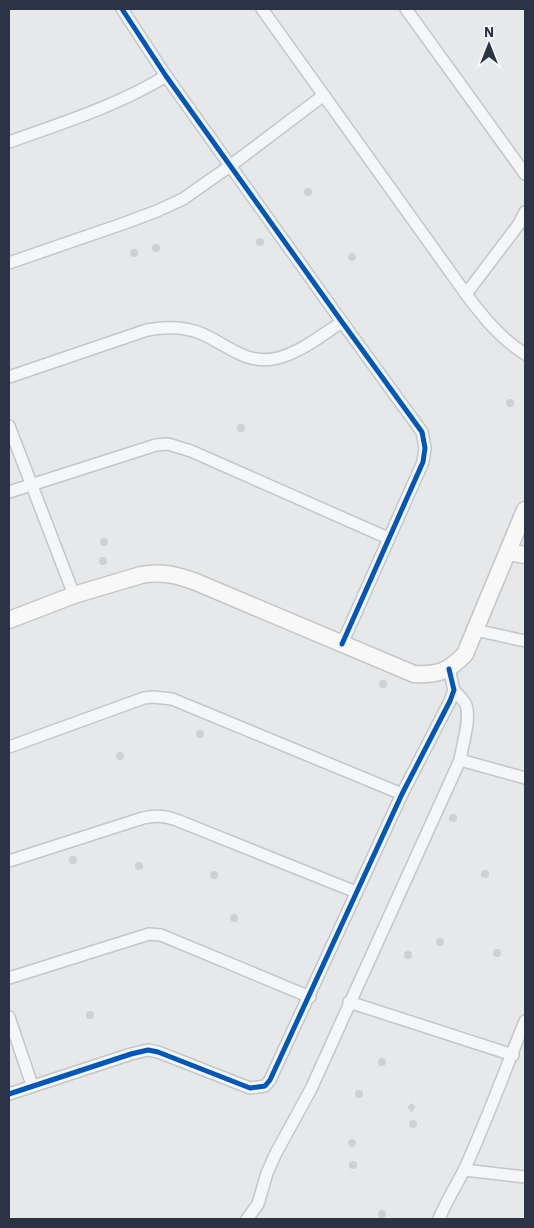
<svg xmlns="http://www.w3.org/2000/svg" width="534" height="1228" font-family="'IBM Plex Sans',sans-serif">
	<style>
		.building { fill: #ced0d3 }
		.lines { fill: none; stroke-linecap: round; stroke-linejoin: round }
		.street-casing { stroke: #c4c6c8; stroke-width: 14 }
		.secondary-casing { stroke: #c4c6c8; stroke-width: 19 }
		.street { stroke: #f5f6f7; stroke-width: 11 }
		.secondary { stroke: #f8f8f8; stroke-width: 16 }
		.cycleway-casing { stroke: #f4f6f9; stroke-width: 8 }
		.cycleway { stroke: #0057b8; stroke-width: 5 }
	</style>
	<rect width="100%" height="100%" fill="#e6e8ea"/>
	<g class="building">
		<circle cx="308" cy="192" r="4"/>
		<circle cx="260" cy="242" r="4"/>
		<circle cx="156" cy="248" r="4"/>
		<circle cx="134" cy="253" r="4"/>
		<circle cx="352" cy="257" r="4"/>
		<circle cx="510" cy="403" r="4"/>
		<circle cx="241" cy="428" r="4"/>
		<circle cx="104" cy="542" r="4"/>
		<circle cx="103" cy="561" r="4"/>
		<circle cx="383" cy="684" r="4"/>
		<circle cx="200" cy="734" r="4"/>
		<circle cx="120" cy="756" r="4"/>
		<circle cx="453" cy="818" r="4"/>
		<circle cx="73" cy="860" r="4"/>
		<circle cx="139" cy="866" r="4"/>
		<circle cx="485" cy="874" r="4"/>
		<circle cx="214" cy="875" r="4"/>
		<circle cx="234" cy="918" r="4"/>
		<circle cx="440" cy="942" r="4"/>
		<circle cx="497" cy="953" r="4"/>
		<circle cx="408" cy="955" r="4"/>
		<circle cx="90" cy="1015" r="4"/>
		<circle cx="382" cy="1062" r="4"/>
		<circle cx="359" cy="1094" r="4"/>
		<polygon points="412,1103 415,1107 412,1113 407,1107"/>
		<circle cx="413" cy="1124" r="4"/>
		<circle cx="352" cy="1143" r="4"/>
		<circle cx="353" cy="1165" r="4"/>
		<circle cx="382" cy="1214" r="4"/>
	</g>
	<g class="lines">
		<defs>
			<g id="street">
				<polyline points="122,9 166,76 342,322 422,432 425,448 423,462 342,644"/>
				<path d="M262,9L466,294C483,317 501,339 525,354"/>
				<polyline points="406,9 525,174"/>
				<path d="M9,142C62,123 117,106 166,76"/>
				<polyline points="9,263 125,223 157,211 183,199 230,166 324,95"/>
				<polyline points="466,294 519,224 525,212"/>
				<path d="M9,377L147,330C164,327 182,326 200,333C227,344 245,366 278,358C301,352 322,335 342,322"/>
				<polyline points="9,426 74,595"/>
				<polyline points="9,492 156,445 168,444 191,451 388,538"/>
				<polyline points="475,630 525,641"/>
				<polyline points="9,747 144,698 153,697 172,699 402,794"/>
				<polyline points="460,760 525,778"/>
				<path d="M9,861L143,818C157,815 166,816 179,821L356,892"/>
				<polyline points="9,978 149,934 161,935 310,997"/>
				<polyline points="349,1002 513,1055"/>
				<polyline points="9,1017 32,1085"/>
				<polyline points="9,1094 131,1054 148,1050 158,1052 250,1088 265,1086 270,1080 402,794 450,701 454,690 449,669"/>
				<polyline points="464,1170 525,1177"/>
				<path d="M247,1219L258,1204L267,1173L276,1153L311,1089L460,760C462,746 471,719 466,705C464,700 457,694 454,690"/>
				<path d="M439,1219C446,1201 457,1185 465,1168C487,1120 505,1070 525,1021"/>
			</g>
			<g id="secondary">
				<polyline points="508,552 525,555"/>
				<path d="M9,620L74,595L141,575C161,571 177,575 196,582L414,674C438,675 448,672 465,654L525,510"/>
			</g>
		</defs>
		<use href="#street" class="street-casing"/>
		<use href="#secondary" class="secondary-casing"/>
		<use href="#street" class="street"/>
		<use href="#secondary" class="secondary"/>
		<defs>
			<g id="cycleway">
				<polyline points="122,9 166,76 342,322 422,432 425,448 423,462 342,644"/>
				<polyline points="9,1094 131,1054 148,1050 158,1052 250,1088 265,1086 270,1080 402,794 450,701 454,690 449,669"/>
			</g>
		</defs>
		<use href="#cycleway" class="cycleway-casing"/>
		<use href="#cycleway" class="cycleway"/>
	</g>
	<rect width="534" height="1228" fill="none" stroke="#2b3445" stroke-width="20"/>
	<g transform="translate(489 45)" stroke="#f4f6f9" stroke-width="4" paint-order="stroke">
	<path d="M0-4L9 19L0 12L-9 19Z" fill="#2b3445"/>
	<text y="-8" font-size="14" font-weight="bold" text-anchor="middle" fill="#2b3445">N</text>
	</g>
</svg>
